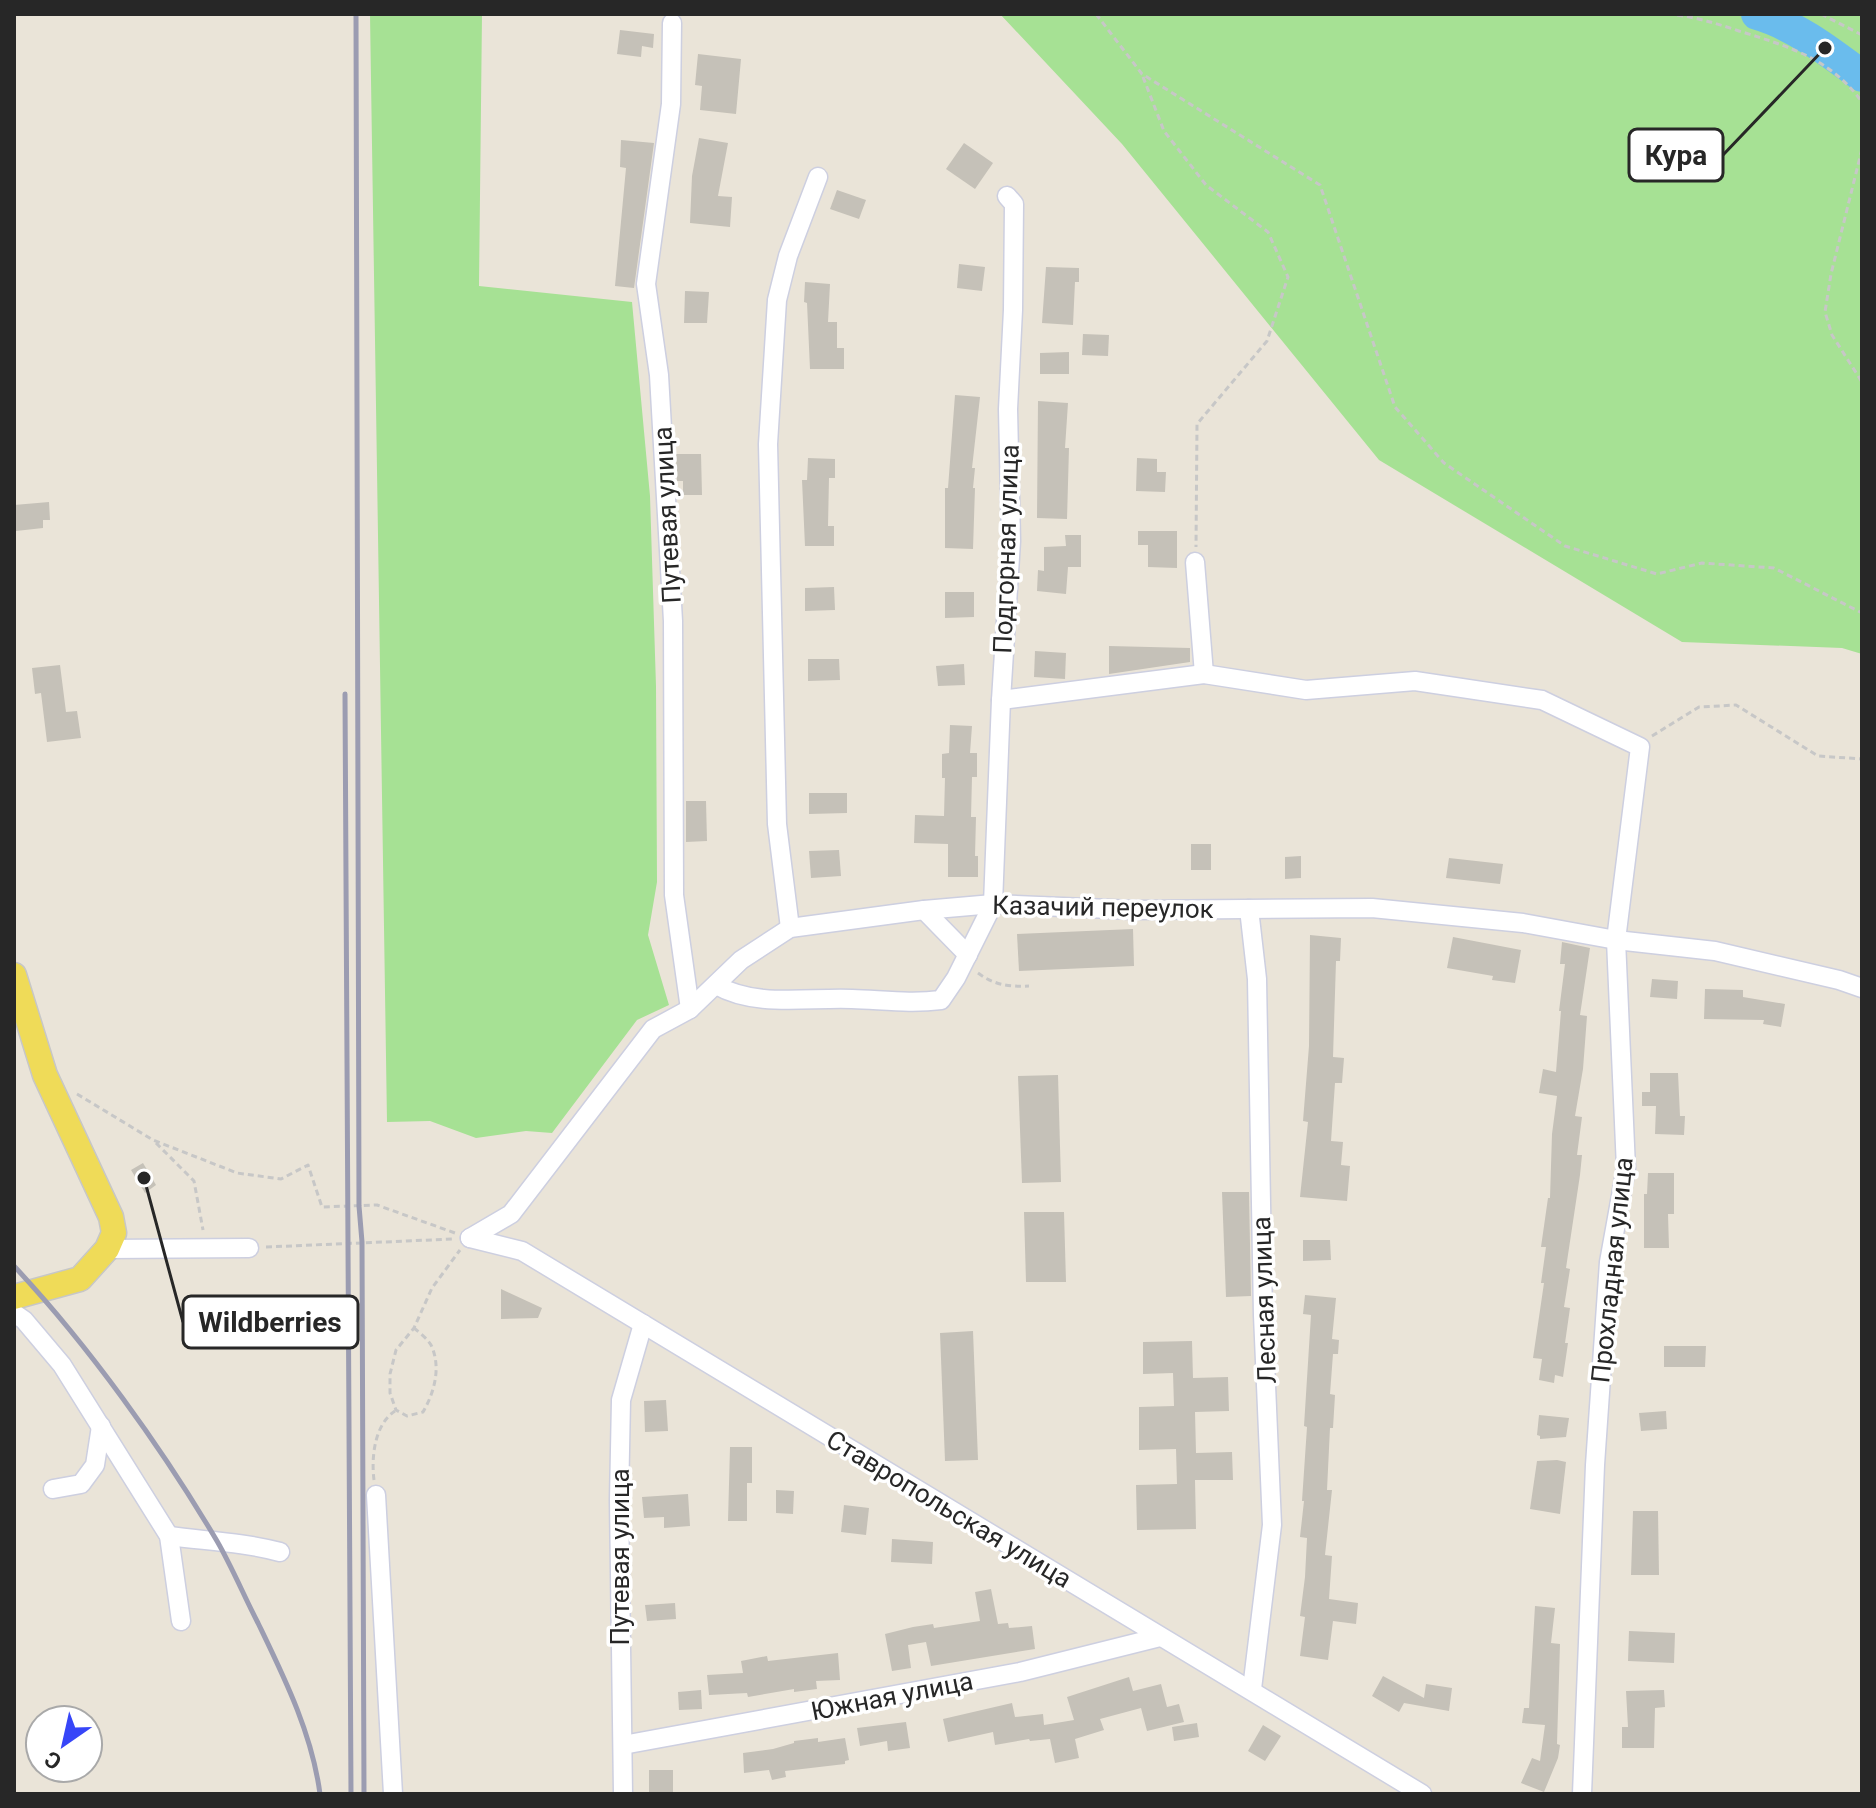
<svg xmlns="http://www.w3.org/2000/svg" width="1876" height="1808" font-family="Roboto,sans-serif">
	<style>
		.green { fill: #a6e194 }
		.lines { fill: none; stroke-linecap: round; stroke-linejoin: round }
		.river { stroke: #6abced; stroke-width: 32 }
		.building { fill: #c5c1b8 }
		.minor-casing { stroke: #cdcfe0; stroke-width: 21 }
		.major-casing { stroke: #c7c7c7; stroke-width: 27 }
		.path { stroke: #c7c7c7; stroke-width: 3; stroke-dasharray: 6 4; stroke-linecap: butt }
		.minor { stroke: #fff; stroke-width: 18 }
		.major { stroke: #efdb58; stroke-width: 24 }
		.rail { stroke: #9b9cb1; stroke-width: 5 }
		.labels { text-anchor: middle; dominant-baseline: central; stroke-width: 7; stroke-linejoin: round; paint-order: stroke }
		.street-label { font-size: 26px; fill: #272727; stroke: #fff }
		.leader { fill: none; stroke: #272727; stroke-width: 3 }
		.callout-dot { fill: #272727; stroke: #fff; stroke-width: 3 }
		.callout { fill: #fff; stroke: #272727; stroke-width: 3 }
		.callout-label { font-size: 28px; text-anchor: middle; font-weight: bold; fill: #272727 }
	</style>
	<rect width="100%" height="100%" fill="#eae4d8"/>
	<g class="green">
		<polygon points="370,14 482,14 479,286 632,302 650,496 656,686 657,882 648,935 669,1005 637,1020 552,1133 526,1131 476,1138 430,1121 387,1122"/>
		<polygon points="1000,14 1862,14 1862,654 1842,648 1682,642 1379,460 1122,144"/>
	</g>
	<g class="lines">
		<path class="river" d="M1757,14C1795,25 1830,52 1862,76"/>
	</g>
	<g class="building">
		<polygon points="620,30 654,34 653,48 642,46 641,57 617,54"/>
		<polygon points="698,54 741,59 736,114 700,110 702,86 695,85"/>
		<polygon points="699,138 728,143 718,196 732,197 730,227 690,223 692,176"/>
		<polygon points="621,140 654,143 634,288 615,286 626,168 620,167"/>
		<polygon points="964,143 993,163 975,189 946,169"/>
		<polygon points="837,190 866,200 859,219 830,209"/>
		<polygon points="959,264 985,267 982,291 957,288"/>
		<polygon points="1046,267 1079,268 1079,282 1075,282 1073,325 1042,323"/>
		<polygon points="805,282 830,284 828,322 837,322 837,348 844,348 844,369 810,369 807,303 804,302"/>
		<polygon points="685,291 709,292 707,323 684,323"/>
		<polygon points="1083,334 1109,335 1108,356 1082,355"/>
		<polygon points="1069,352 1069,374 1040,374 1040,353"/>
		<polygon points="955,395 980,397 972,468 975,468 973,488 975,488 973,549 945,548 945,488 948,488"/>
		<polygon points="1038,401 1068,403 1065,448 1069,448 1067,519 1037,518"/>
		<polygon points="676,454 701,454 702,495 683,495 683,481 677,481"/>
		<polygon points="808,458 835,459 835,478 829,478 828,526 834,526 834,546 805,546 802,480 807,480"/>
		<polygon points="1137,458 1157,459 1157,472 1166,472 1165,492 1136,491"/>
		<polygon points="49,502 50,520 43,520 43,528 16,531 14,505"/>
		<polygon points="1138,531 1177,531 1177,568 1148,567 1148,545 1138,545"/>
		<polygon points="1065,535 1081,535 1081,567 1068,567 1066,594 1037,591 1038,570 1044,571 1044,547 1066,546"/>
		<polygon points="834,587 835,610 805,611 805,588"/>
		<polygon points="945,592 974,592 974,617 945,618"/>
		<polygon points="1109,646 1190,648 1190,662 1109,674"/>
		<polygon points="1035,651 1066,653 1065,679 1034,677"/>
		<polygon points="808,659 839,659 840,680 808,681"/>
		<polygon points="964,664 965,685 938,686 936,666"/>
		<polygon points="60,665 66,712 77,711 81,738 47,742 41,693 35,694 32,668"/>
		<polygon points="950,725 972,726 970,753 977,753 977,777 972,777 971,817 976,817 975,856 978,856 978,877 948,877 948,844 914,843 915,815 944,816 945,778 942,778 942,754 949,753"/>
		<polygon points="809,793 847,793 847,813 809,814"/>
		<polygon points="686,801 706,801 707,841 686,842"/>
		<rect x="1191" y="844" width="20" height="26"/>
		<polygon points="839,850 841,876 811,878 809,851"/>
		<polygon points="1301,856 1301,878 1285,879 1285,857"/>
		<polygon points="1449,858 1503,864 1500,884 1446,878"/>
		<polygon points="1133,929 1134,966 1019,971 1017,934"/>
		<polygon points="1310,935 1341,938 1340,961 1336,961 1333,1057 1344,1058 1342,1083 1335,1083 1331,1141 1343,1142 1341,1165 1350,1166 1347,1201 1300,1197 1308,1122 1303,1121 1309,1046"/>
		<polygon points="1453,937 1521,950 1515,983 1492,980 1493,976 1447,968"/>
		<polygon points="1562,942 1590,948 1580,1015 1587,1016 1583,1069 1575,1116 1582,1117 1577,1155 1582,1155 1580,1175 1566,1268 1570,1269 1564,1307 1570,1308 1565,1343 1568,1343 1563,1377 1555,1375 1554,1383 1539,1380 1542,1359 1533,1358 1544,1283 1541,1283 1546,1247 1541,1247 1548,1198 1550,1198 1552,1134 1557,1096 1539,1093 1543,1069 1556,1072 1561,1011 1559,1011 1565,964 1560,964"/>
		<polygon points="1652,979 1678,981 1677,999 1650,997"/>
		<polygon points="1705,989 1743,990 1743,997 1785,1004 1781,1027 1763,1024 1764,1020 1704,1019"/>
		<polygon points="1650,1073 1678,1073 1680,1116 1685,1116 1684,1135 1655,1134 1656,1106 1642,1106 1642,1092 1650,1092"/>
		<polygon points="1058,1075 1061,1182 1022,1183 1018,1076"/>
		<polygon points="143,1163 156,1185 145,1193 131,1170"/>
		<polygon points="1648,1173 1674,1173 1674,1214 1668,1214 1669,1248 1644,1248 1644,1194 1647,1194"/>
		<polygon points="1222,1192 1249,1192 1251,1296 1226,1297"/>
		<polygon points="1024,1212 1064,1212 1066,1282 1026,1282"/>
		<polygon points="1303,1240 1330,1240 1331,1260 1303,1261"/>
		<polygon points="501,1289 542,1308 538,1318 501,1319"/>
		<polygon points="1305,1295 1336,1298 1332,1339 1339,1340 1338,1354 1333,1354 1330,1394 1335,1395 1333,1428 1330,1428 1327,1490 1332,1490 1325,1555 1332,1556 1329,1599 1358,1603 1356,1624 1333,1621 1328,1660 1300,1656 1305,1617 1300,1616 1305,1577 1307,1538 1300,1537 1304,1501 1302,1501 1307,1427 1304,1426 1311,1315 1303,1314"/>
		<polygon points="973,1331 978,1460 945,1461 940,1333"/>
		<polygon points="1192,1341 1193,1378 1228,1377 1229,1411 1195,1412 1196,1453 1232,1452 1233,1480 1195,1480 1196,1529 1137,1530 1136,1485 1177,1484 1176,1449 1139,1450 1139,1407 1174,1406 1173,1373 1143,1374 1143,1342"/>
		<polygon points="1664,1346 1706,1346 1705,1367 1664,1367"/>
		<polygon points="666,1400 668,1431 645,1432 644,1401"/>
		<polygon points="1666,1411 1667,1429 1641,1431 1639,1413"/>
		<polygon points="1539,1415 1569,1418 1566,1437 1540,1439 1540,1436 1537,1435"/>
		<polygon points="730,1447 752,1447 752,1483 747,1483 747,1521 728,1521"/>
		<polygon points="1557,1460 1566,1462 1560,1514 1530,1509 1537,1461"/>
		<polygon points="776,1490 794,1491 793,1514 776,1513"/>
		<polygon points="688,1494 690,1526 664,1528 664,1517 644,1518 642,1497"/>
		<polygon points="844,1505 869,1508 866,1535 841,1532"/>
		<polygon points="1633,1511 1658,1511 1659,1575 1631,1575"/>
		<polygon points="892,1539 933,1542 932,1564 891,1562"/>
		<polygon points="991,1589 998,1624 1008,1623 1009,1628 1032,1626 1035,1649 931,1666 926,1642 908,1645 911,1668 892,1671 885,1634 913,1627 933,1624 934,1628 980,1621 975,1592"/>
		<polygon points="675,1603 676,1619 647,1621 645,1605"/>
		<polygon points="1535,1606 1555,1608 1551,1643 1560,1644 1557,1744 1560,1745 1558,1758 1544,1792 1521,1783 1532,1758 1540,1761 1545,1725 1522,1723 1524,1708 1529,1708"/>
		<polygon points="1629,1631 1675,1633 1674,1663 1628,1661"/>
		<polygon points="838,1653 840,1680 816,1681 817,1689 794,1692 794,1689 748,1697 747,1693 709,1695 707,1675 743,1673 741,1661 767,1656 768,1661"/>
		<polygon points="1383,1676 1424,1698 1426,1684 1452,1688 1449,1711 1404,1703 1399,1712 1372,1696"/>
		<polygon points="1129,1677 1133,1691 1161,1684 1167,1707 1179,1704 1184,1722 1147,1731 1141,1708 1100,1719 1104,1730 1075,1739 1079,1758 1055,1763 1050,1739 1030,1741 1029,1739 995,1745 993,1732 948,1742 943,1719 1012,1703 1015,1717 1043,1714 1044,1725 1074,1720 1067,1697"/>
		<polygon points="701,1690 702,1709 679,1710 678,1692"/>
		<polygon points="1664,1690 1665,1707 1655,1708 1654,1748 1622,1748 1622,1727 1628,1727 1626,1691"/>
		<polygon points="906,1722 910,1748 888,1751 887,1741 860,1746 857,1728"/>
		<polygon points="1197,1723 1199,1737 1174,1741 1172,1727"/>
		<polygon points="1263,1725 1281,1736 1265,1761 1248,1751"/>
		<polygon points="818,1738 818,1742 845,1738 849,1760 845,1761 845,1764 785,1771 786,1777 772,1780 769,1770 744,1773 743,1753 773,1749 794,1743 794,1741"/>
		<rect x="649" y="1770" width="24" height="24"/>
	</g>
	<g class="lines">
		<defs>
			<g id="minor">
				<polyline points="672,23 671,104 646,284 659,375 673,621 674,895 690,1009"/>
				<polyline points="1195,562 1204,674"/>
				<polyline points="1001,700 1204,674 1306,690 1415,681 1542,700 1640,747 1616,940 1626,1168 1609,1262 1595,1465 1582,1794"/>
				<polyline points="1249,909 1257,979 1263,1315 1272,1525 1252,1689"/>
				<polyline points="924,910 968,955"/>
				<polyline points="790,928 777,824 768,444 777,300 788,256 818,177"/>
				<path d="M716,985C756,1008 808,997 852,999C883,1000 911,1004 941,1000L956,978L993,904L1001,700L1011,541L1008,409L1013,310L1014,204L1007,196"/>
				<polyline points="470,1238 511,1214 653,1029 690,1009 741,960 790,928 924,910 993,904 1134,910 1372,908 1523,923 1616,940 1715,951 1839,980 1862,988"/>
				<polyline points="470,1238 522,1251 1422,1794"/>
				<polyline points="107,1249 249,1248"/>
				<polyline points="14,1313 24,1320 62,1365 169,1536 181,1621"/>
				<polyline points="53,1489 81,1484 95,1465 101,1426"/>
				<polyline points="376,1495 393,1794"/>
				<path d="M169,1536C206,1541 243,1542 280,1552"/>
				<polyline points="623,1745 1020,1672 1160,1637"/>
				<polyline points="623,1794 619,1500 621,1400 643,1324"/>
			</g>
			<polyline id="major" points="14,975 45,1075 111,1217 114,1233 107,1249 80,1279 14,1297"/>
		</defs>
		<use href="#minor" class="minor-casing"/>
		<use href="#major" class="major-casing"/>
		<g class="path">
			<polyline points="1096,14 1142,74 1320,185 1395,407 1444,463 1565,546 1657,574 1702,563 1774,568 1862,613"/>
			<polyline points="1821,14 1862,35"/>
			<path d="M1677,15C1699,18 1718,24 1739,31C1787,46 1830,58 1862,102"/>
			<polyline points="1143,77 1164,131 1206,185 1268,232 1288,277 1267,341 1197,424 1196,547"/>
			<polyline points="1862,149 1831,274 1825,312 1832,335 1862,382"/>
			<polyline points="1652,736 1699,707 1736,705 1818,756 1862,759"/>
			<path d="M978,973C994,985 1009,987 1029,986"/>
			<polyline points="77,1094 153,1140 237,1173 281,1179 308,1165 322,1207 377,1205 455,1233"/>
			<polyline points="156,1143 194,1181 203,1230"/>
			<polyline points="266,1247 454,1239"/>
			<path d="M414,1328C420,1333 429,1340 432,1347C441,1369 434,1393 423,1412L407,1416L396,1410L390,1393V1374L396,1350L414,1328L432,1288L460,1250"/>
			<path d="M374,1480C371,1456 375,1424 395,1411"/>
		</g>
		<use href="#minor" class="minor"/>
		<use href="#major" class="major"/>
		<g class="rail">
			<polyline points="356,14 359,1206 362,1242 364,1794"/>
			<polyline points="345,694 351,1794"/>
			<path d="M14,1266C88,1345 162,1448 217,1541C232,1567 244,1596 258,1623C284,1677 312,1733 320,1794"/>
		</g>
	</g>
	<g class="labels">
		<g class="street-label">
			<text transform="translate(667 515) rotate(-93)">Путевая улица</text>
			<text transform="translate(1006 549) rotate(-88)">Подгорная улица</text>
			<text transform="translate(1103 907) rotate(1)">Казачий переулок</text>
			<text transform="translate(1612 1270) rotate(-84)">Прохладная улица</text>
			<text transform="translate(1264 1300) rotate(-92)">Лесная улица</text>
			<text transform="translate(949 1509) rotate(31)">Ставропольская улица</text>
			<text transform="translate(620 1557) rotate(-90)">Путевая улица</text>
			<text transform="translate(892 1696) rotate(-11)">Южная улица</text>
		</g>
	</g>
	<path class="leader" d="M1825 48L1723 155M144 1178L183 1322"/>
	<g class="callout-dot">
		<circle cx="1825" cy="48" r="8"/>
		<circle cx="144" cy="1178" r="8"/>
	</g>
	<g class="callout">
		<rect x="1629" y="129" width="94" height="52" rx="8"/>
		<rect x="183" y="1296" width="175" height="52" rx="8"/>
	</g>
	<g class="callout-label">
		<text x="1676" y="165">Кура</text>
		<text x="270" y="1332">Wildberries</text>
	</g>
	<rect width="1876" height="1808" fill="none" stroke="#272727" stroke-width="32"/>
	<g transform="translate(64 1744) rotate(214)"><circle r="38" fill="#ffffff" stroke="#a9a9a9" stroke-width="2"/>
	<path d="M0-6L14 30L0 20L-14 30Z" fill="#3746f8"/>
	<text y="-12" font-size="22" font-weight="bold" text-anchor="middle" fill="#272727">С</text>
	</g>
</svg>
